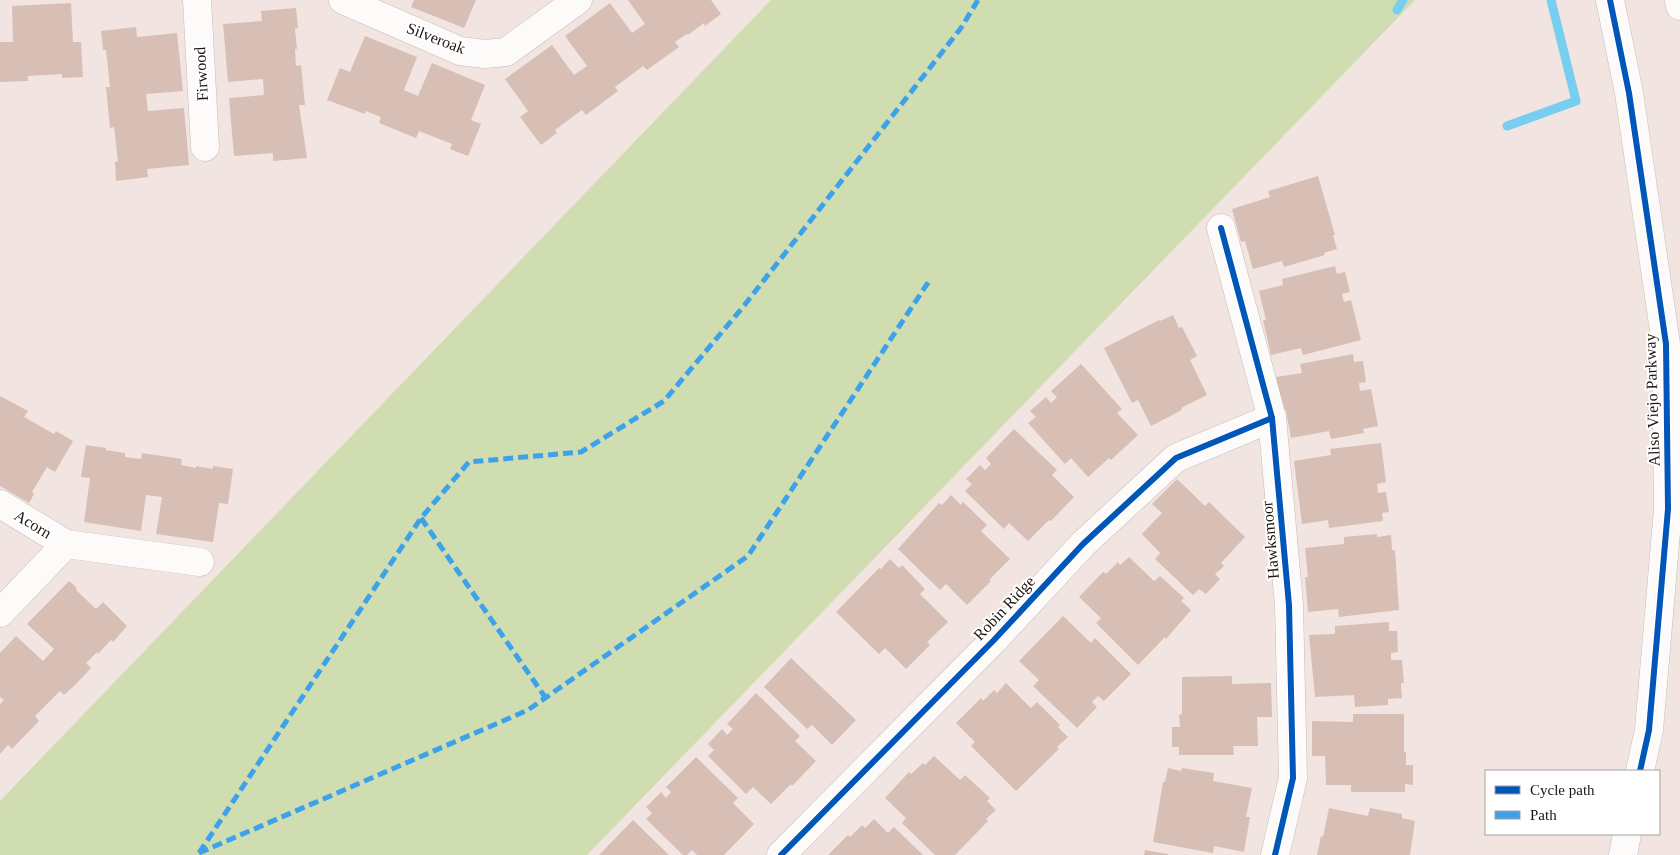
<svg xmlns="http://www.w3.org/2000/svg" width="1680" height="855" font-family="Georgia,serif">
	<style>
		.green { fill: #d0ddb1 }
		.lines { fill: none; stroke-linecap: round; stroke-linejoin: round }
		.stream { stroke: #77ceee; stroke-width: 9 }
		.building { fill: #d8bfb6 }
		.minor-casing { stroke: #c7bcb9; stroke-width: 29 }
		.major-casing { stroke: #c7bcb9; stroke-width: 29 }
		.minor { stroke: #fdfbfa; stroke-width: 28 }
		.major { stroke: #fdfbfa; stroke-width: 28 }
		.quiet { stroke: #3da2ea; stroke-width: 5; stroke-dasharray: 10 5; stroke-linecap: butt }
		.cycleway-casing { stroke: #fff; stroke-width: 9 }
		.cycleway { stroke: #0057b8; stroke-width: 6 }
		.labels { text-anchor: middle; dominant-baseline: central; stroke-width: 4; stroke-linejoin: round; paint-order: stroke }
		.street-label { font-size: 16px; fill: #1d1512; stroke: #fff }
	</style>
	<rect width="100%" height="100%" fill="#f2e4e0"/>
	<polygon class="green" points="771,0 1415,0 587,855 0,855 0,801"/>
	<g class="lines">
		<g class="stream">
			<polyline points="1397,10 1403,0"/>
			<polyline points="1507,126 1576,101 1551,0"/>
		</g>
	</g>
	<g class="building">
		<polygon points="414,0 476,0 464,28 411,7"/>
		<polygon points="628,0 711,0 721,14 705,26 704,23 688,35 687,34 675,42 679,47 647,70 643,66 615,87 618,91 586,115 582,110 555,130 557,133 541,145 520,117 528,111 505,79 552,45 574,75 587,66 565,36 610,3 632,33 645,24"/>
		<polygon points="71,3 73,42 81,42 83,77 62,78 62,74 28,76 28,81 0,82 0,42 13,42 12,6"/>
		<polygon points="296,8 298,28 295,29 297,49 295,49 296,66 301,65 305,105 299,105 307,158 273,161 273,153 234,156 229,98 264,95 263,79 228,82 223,24 262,21 261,11"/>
		<polygon points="136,27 137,37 177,33 183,91 146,94 148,111 184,108 189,165 147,169 148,177 116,181 115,162 118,161 114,127 110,128 106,87 110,87 106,50 103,50 101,31"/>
		<polygon points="365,36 417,57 404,90 418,96 432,63 485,85 471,120 481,124 468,156 450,149 452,144 419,131 416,138 379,123 381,117 366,111 365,114 327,100 340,68 350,72"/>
		<polygon points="1318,176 1335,235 1333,235 1337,249 1324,253 1325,255 1284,267 1282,261 1253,269 1245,241 1241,242 1232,209 1270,197 1268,191"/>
		<polygon points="1335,266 1337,274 1345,272 1350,292 1342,294 1344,302 1351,300 1361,340 1303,355 1301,348 1271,355 1263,320 1266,320 1259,291 1283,285 1282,279"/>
		<polygon points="1173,315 1179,328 1182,327 1197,356 1190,360 1207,395 1181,408 1182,410 1151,426 1138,400 1132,403 1104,348 1159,320 1160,321"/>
		<polygon points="1353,354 1354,362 1363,361 1366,382 1359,383 1360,391 1371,389 1378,426 1363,429 1364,433 1331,439 1329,431 1291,438 1286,410 1282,411 1276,377 1302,373 1300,364"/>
		<polygon points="1081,364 1122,409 1117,413 1138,435 1111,460 1109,458 1088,477 1071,458 1065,464 1028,423 1036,417 1030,411 1046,397 1051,403 1057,397 1051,391"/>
		<polygon points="0,396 28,411 24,417 54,434 56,431 73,441 55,472 47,467 32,492 34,494 29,503 0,486"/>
		<polygon points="1014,429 1057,470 1052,475 1074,497 1051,521 1049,520 1028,541 1009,523 1004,529 965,491 972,484 966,479 980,465 985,470 991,464 986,458"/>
		<polygon points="1381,443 1386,482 1377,484 1378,493 1386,492 1389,512 1382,513 1383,521 1329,528 1328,520 1302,524 1294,461 1331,455 1330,449"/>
		<polygon points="86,445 106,448 106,450 125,453 125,457 141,459 142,453 182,459 181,465 196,468 196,466 213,469 213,466 233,469 228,504 219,503 213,542 156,534 162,497 146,495 141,531 84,522 90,478 81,477"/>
		<polygon points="1177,479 1205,506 1209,502 1245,537 1221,563 1224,566 1215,574 1220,579 1206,594 1199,589 1193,595 1155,559 1160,553 1142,534 1162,513 1152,504"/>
		<polygon points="951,495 961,505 963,502 987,525 981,531 1010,559 989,580 991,581 967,605 946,584 940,590 898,549 939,503 942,505"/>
		<polygon points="1377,534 1377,537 1391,535 1392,550 1395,550 1399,610 1339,617 1338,609 1308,612 1305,577 1308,577 1305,548 1344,544 1344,537"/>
		<polygon points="1129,557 1154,581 1160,576 1184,598 1181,601 1191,610 1166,639 1165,637 1138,665 1096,623 1101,618 1079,597 1103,572 1106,574 1118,562 1120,565"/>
		<polygon points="890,559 899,568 902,565 925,589 920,594 948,622 927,642 930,645 906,669 885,648 879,654 836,612 879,568 881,569"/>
		<polygon points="69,581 77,588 76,590 96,609 103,602 127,626 113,642 111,640 98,654 97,652 86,663 91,668 77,683 64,695 60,691 35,716 39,721 12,749 8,745 0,754 0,704 4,700 0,697 0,653 16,636 43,661 54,649 27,624"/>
		<polygon points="1063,616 1091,643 1095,638 1131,674 1104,701 1098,696 1092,702 1097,707 1077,728 1033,686 1039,680 1019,661"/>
		<polygon points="1389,622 1389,631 1397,631 1398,652 1391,653 1391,660 1402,660 1404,683 1401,683 1402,698 1388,699 1388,705 1355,707 1354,695 1315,697 1309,635 1335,634 1335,626"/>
		<polygon points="791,658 856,720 832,745 812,725 807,729 764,687"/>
		<polygon points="1232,676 1232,684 1271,683 1272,717 1257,717 1258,746 1233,746 1234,755 1179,755 1179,747 1172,747 1172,727 1180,727 1179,715 1182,714 1182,677"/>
		<polygon points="1006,683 1031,708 1037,702 1060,725 1058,727 1068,737 1057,747 1059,749 1016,791 971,746 975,742 956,723 981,698 983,701 994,690 997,693"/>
		<polygon points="756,693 800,736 795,741 816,761 792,786 791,784 771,804 753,787 746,794 708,756 714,750 708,744 722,729 727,735 733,729 727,724"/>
		<polygon points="1353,714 1404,714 1404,752 1406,752 1406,765 1413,765 1413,785 1405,784 1405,792 1351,792 1351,785 1326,785 1325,756 1312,756 1312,721 1353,722"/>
		<polygon points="934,756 960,780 965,775 990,798 987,801 996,810 986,819 988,821 955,855 935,855 902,823 906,818 885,798 909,772 911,774 923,763 925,765"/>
		<polygon points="696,757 738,798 733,803 754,824 724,855 697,855 692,850 687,855 683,855 646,819 652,813 646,807 661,792 666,798 671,792 666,787"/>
		<polygon points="1168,768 1181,771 1182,768 1214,773 1213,781 1252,788 1246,817 1250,817 1244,852 1214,846 1213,853 1153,842 1163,782 1165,782"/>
		<polygon points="1329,808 1368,816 1370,808 1402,814 1402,818 1415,821 1410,855 1317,855 1321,836 1323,837"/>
		<polygon points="874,819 888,833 894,827 923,855 828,855 848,835 850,837 862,825 865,828"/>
		<polygon points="633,820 669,855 599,855"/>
		<polygon points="1145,850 1168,854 1168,855 1144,855"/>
	</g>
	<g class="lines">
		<defs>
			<g id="minor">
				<polyline points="197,0 205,147"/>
				<polyline points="343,0 460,51 485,54 506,52 578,0"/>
				<polyline points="1221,228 1272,418 1289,605 1293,778 1275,855"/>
				<polyline points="0,504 66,544 200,562"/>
				<polyline points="0,613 66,544"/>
				<polyline points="781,855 994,640 1083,544 1176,458 1272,418"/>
			</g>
			<g id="major">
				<polyline points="1610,0 1629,93 1666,344 1668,509 1649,730 1640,771"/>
				<polyline points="1679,0 1680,6"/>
				<polyline points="1623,855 1627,834"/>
			</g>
		</defs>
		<use href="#minor" class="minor-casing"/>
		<use href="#major" class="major-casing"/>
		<use href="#minor" class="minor"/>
		<use href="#major" class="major"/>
		<g class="quiet">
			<polyline points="421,518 545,697"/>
			<polyline points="199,853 421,518 469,462 581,452 664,401 743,307 961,28 978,0"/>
			<polyline points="199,853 528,710 748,556 929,281"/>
		</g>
		<defs>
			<g id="cycleway">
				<polyline points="1610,0 1629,93 1666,344 1668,509 1649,730 1640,771"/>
				<polyline points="1221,228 1272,418 1289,605 1293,778 1275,855"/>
				<polyline points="781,855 994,640 1083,544 1176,458 1272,418"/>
			</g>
		</defs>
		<use href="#cycleway" class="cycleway-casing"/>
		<use href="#cycleway" class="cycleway"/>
	</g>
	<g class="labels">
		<g class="street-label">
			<text transform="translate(436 38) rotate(21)">Silveroak</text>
			<text transform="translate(201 74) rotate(-93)">Firwood</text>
			<text transform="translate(1652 400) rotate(-92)">Aliso Viejo Parkway</text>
			<text transform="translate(33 524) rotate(31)">Acorn</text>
			<text transform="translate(1270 540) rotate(-95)">Hawksmoor</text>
			<text transform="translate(1004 608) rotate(-47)">Robin Ridge</text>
		</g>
	</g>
	<rect x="1485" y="770" width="175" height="65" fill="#ffffff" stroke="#a5a1a0"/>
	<rect x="1495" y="786" width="25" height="8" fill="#0057b8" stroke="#a5a1a0"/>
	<text x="1530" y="795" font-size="15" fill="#1d1512">Cycle path</text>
	<rect x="1495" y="811" width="25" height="8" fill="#3da2ea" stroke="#a5a1a0"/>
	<text x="1530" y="820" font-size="15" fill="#1d1512">Path</text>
</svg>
